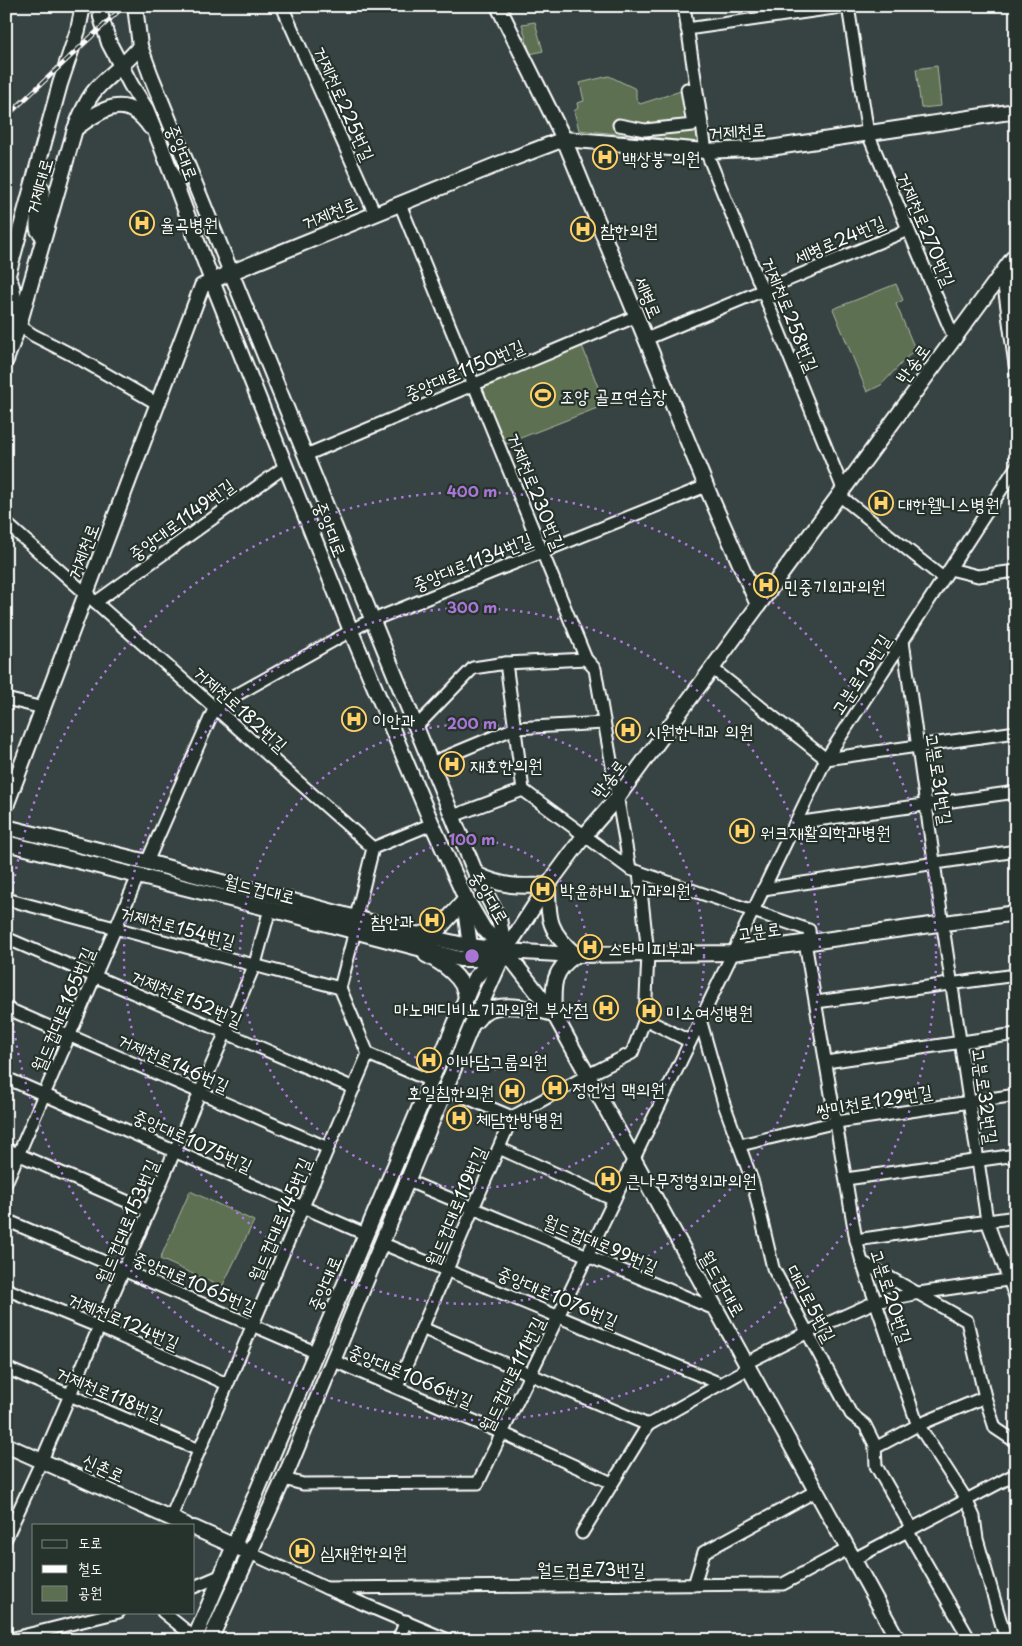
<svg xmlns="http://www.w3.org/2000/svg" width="1022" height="1646" font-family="'Playpen Sans','Poor Story',sans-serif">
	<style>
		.green { fill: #5d6f51; stroke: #aeb7a8 }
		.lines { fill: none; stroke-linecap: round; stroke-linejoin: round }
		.minor-casing { stroke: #fff; stroke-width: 15 }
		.major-casing { stroke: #fff; stroke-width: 18 }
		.minor { stroke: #26332d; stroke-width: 11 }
		.major { stroke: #26332d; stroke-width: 14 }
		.rail-casing { stroke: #fff; stroke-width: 4.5 }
		.rail { stroke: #26332d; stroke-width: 2.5; stroke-dasharray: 8; stroke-linecap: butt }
		.ring { fill: none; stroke: #a976d5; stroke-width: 2.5; stroke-dasharray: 2.5 5 }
		.labels { text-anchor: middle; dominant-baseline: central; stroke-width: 4.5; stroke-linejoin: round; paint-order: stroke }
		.street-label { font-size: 18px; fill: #fff; stroke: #26332d }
		.poi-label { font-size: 18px; fill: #fff; stroke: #26332d; text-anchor: start }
		.centre { fill: #a976d5; stroke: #26332d; stroke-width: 2.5 }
		.ring-label { font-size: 15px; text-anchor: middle; font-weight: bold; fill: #a976d5; stroke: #26332d; stroke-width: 4.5; stroke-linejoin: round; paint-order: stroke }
	</style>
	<rect width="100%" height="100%" fill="#374342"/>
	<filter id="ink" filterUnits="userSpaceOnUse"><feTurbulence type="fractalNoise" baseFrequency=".02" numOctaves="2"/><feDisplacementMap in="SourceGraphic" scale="10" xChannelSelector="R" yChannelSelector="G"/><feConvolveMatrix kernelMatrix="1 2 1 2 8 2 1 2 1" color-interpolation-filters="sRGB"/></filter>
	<g filter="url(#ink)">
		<g class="green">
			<polygon points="535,22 543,51 530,54 522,24"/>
			<polygon points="937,66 941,106 921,108 916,69"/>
			<polygon points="609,76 636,89 636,98 640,104 687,89 692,90 699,139 697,142 579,130 574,111 578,108 577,103 584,101 580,83"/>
			<polygon points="896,284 903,300 896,304 915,349 881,385 867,392 833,309"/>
			<polygon points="581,343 605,405 505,444 480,385"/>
			<polygon points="190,1191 254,1221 222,1287 160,1259"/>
		</g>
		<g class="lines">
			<defs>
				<g id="minor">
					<polyline points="282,6 375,214"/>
					<polyline points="684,6 706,151 843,489"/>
					<polyline points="848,6 868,134 954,338"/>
					<polyline points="687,29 848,6"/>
					<polyline points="619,125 645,130 693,125 687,89"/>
					<polyline points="400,204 586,659 595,669 630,869"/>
					<polyline points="1002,272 1016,372"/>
					<polyline points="19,325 33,335 80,359 158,404"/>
					<polyline points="646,339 908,230"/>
					<polyline points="306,455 637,316"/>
					<polyline points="839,495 943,578"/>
					<polyline points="6,523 373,848"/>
					<polyline points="950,569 978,576 1016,571"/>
					<polyline points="96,602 286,466"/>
					<polyline points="903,641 944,933 987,1221 1016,1299"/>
					<polyline points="506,663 523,790"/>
					<polyline points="713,669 826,759"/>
					<polyline points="6,699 43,708"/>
					<polyline points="416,727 473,668 506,663 586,659"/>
					<polyline points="826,759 1016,732"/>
					<polyline points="431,763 515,728 604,723"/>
					<polyline points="523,790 630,869 809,930 810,942"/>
					<polyline points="453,816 523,790"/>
					<polyline points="795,823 1016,792"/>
					<polyline points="147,862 215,707 363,624 706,486"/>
					<polyline points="763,889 1016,851"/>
					<polyline points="6,899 340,988"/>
					<polyline points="356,917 373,848 432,824"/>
					<polyline points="6,938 354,1088"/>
					<polyline points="805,942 856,1240 862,1262 917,1423 966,1499 974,1517 977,1539 1006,1640"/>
					<polyline points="816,1002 1016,975"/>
					<polyline points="6,1008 328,1148"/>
					<polyline points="645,1019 689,1041"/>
					<polyline points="700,1019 724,1104 753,1183 773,1268 851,1414 865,1425 875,1445 876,1466 911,1527"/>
					<polyline points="368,1054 431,1081"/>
					<polyline points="826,1062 1016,1034"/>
					<polyline points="6,1078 365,1234"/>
					<polyline points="446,1089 512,1117"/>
					<polyline points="740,1145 837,1122 1016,1095"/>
					<polyline points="499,1148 614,1200"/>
					<polyline points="6,1149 149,1211"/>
					<polyline points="846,1179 1016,1155"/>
					<polyline points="408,1181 717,1310"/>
					<polyline points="6,1183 138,876"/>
					<polyline points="6,1220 315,1352"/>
					<polyline points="856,1240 1016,1217"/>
					<polyline points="381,1243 721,1384"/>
					<polyline points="862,1262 967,1321 985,1397 995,1428 1016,1442"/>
					<polyline points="6,1289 99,1327 227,1384"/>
					<polyline points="422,1328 648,1425"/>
					<polyline points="332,1360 502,1433 612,1483"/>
					<polyline points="746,1363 808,1332 875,1302 919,1293 1014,1279"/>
					<polyline points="6,1368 199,1450"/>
					<polyline points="397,1387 512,1117 588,1075 632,1053 645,1019 648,954 639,872"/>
					<polyline points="875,1448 918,1425 985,1397"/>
					<polyline points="284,1479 303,1484 478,1483 826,759 1016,467"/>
					<polyline points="171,1517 368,1054 340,988 355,931"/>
					<polyline points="907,1530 970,1640"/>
					<polyline points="582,1533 648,1425 749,1368"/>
					<polyline points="6,1538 42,1460 255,964 270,909"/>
					<polyline points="250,1553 326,1588 448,1640"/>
					<polyline points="854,1559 1016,1474"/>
					<polyline points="694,1585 704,1552 816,1491"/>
					<polyline points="194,1587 220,1576"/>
					<polyline points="326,1588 783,1584 848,1549"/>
					<polyline points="163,1612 184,1629 194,1639"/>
					<polyline points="6,1640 119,1612"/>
					<polyline points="398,1640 406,1621"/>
				</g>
				<g id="major">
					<polyline points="100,6 101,17 109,43 131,85 146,109 160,143 212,281 351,631 432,824 464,895 484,929 505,951 554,1014 898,1640"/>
					<polyline points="135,6 140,46 151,76 476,874 499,919 505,951 471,1027 289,1467 210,1640"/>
					<polyline points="498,6 564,139 706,486 758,605"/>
					<path d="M75,129C101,109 126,92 150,127"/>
					<path d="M34,181L42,189C42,200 35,221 38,230C39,232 42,234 44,236"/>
					<polyline points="6,282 60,84 78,30 83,6"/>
					<path d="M6,324C11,305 18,295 8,277"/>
					<path d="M6,360L19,325L75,129C81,114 88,96 100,85C114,71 129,61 140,46"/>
					<polyline points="6,806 202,286 232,272 496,165 564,139 705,151 770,148 1016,111"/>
					<polyline points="6,827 147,862 419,935 464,945 505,951 576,955 732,953 1016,913"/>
					<polyline points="6,843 270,909 460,959 476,959 499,952"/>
					<path d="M476,874C503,887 519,887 548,885C548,920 549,932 576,955"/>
					<polyline points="464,901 471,954"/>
					<polyline points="421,934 437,931 464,901"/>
					<path d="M426,955C442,963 465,978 466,998"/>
					<path d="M554,1014C553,987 551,971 576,955"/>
					<path d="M475,1022C478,1019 481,1015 483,1013C501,1000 534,1009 554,1014"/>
					<polyline points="6,1445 186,1525"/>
					<polyline points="194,1528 241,1549"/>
					<polyline points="194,1640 474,979 487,965 505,951 548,885 584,836 617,798 1016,254"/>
				</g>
			</defs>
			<use href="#minor" class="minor-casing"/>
			<use href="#major" class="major-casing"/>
			<use href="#minor" class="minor"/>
			<use href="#major" class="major"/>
			<defs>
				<polyline id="rail" points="6,117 124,6"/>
			</defs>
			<use href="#rail" class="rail-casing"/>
			<use href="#rail" class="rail"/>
		</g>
	</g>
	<g class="ring">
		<circle cx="472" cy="956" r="116"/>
		<circle cx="472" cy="956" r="232"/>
		<circle cx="472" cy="956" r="348"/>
		<circle cx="472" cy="956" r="464"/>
	</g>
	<defs>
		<symbol id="hospital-ring" viewBox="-11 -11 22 22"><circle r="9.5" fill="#26332d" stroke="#ffd166" stroke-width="1.5"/><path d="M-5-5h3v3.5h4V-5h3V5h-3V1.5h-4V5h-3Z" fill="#ffd166"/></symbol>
		<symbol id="stadium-ring" viewBox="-11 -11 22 22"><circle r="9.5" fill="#26332d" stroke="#ffd166" stroke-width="1.5"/><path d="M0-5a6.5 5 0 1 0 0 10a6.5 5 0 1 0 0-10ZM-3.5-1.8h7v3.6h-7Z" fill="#ffd166"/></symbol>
	</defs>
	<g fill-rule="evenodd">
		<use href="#hospital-ring" x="591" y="143" width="28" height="28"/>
		<use href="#hospital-ring" x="128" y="209" width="28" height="28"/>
		<use href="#hospital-ring" x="569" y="215" width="28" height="28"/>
		<use href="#stadium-ring" x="529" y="381" width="28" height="28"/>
		<use href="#hospital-ring" x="867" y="489" width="28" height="28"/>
		<use href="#hospital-ring" x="752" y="571" width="28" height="28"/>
		<use href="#hospital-ring" x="340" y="705" width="28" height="28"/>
		<use href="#hospital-ring" x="614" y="716" width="28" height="28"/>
		<use href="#hospital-ring" x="438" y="750" width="28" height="28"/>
		<use href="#hospital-ring" x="728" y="817" width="28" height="28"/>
		<use href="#hospital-ring" x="529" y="875" width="28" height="28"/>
		<use href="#hospital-ring" x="418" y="906" width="28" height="28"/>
		<use href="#hospital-ring" x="576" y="933" width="28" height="28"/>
		<use href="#hospital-ring" x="592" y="994" width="28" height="28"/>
		<use href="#hospital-ring" x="635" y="997" width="28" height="28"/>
		<use href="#hospital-ring" x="415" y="1046" width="28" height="28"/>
		<use href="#hospital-ring" x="541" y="1074" width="28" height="28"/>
		<use href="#hospital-ring" x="498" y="1077" width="28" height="28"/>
		<use href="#hospital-ring" x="445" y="1104" width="28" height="28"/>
		<use href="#hospital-ring" x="594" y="1165" width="28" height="28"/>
		<use href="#hospital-ring" x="288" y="1537" width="28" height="28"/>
	</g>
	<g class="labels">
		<g class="street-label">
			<text transform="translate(345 103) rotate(66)">거제천로225번길</text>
			<text transform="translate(737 130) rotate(-3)">거제천로</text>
			<text transform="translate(183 152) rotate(69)">중앙대로</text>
			<text transform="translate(38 186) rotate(-74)">거제대로</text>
			<text transform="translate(329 212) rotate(-22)">거제천로</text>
			<text transform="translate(927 229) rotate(67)">거제천로270번길</text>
			<text transform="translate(839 239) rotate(-23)">세병로24번길</text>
			<text transform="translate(649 297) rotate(68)">세병로</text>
			<text transform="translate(791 314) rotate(68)">거제천로258번길</text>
			<text transform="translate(912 363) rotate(-54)">반송로</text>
			<text transform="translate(464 369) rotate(-23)">중앙대로1150번길</text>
			<text transform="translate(537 491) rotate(68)">거제천로230번길</text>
			<text transform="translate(181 519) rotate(-36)">중앙대로1149번길</text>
			<text transform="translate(331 529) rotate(68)">중앙대로</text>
			<text transform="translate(82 551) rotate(-69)">거제천로</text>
			<text transform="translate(472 561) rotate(-22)">중앙대로1134번길</text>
			<text transform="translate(860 674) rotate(-57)">고분로13번길</text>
			<text transform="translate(241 708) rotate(42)">거제천로182번길</text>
			<text transform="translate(608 778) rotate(-52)">반송로</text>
			<text transform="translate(940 779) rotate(81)">고분로31번길</text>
			<text transform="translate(260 888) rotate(14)">월드컵대로</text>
			<text transform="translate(490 897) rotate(59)">중앙대로</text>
			<text transform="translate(178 926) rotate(15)">거제천로154번길</text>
			<text transform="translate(759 930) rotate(-8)">고분로</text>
			<text transform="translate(187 997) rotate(23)">거제천로152번길</text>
			<text transform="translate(62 1009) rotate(-67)">월드컵대로165번길</text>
			<text transform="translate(174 1062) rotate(24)">거제천로146번길</text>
			<text transform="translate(986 1096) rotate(82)">고분로32번길</text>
			<text transform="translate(874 1100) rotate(-10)">쌍미천로129번길</text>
			<text transform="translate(193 1140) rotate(24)">중앙대로1075번길</text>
			<text transform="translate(455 1206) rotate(-67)">월드컵대로119번길</text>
			<text transform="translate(279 1219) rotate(-67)">월드컵대로145번길</text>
			<text transform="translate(126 1221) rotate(-67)">월드컵대로153번길</text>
			<text transform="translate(601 1243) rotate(23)">월드컵대로99번길</text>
			<text transform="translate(195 1282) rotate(23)">중앙대로1065번길</text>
			<text transform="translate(324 1283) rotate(-67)">중앙대로</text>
			<text transform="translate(723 1283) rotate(61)">월드컵대로</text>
			<text transform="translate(558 1296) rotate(23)">중앙대로1076번길</text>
			<text transform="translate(892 1296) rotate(72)">고분로20번길</text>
			<text transform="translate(812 1303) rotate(62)">대리로5번길</text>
			<text transform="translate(124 1320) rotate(23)">거제천로124번길</text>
			<text transform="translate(511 1374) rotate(-64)">월드컵대로111번길</text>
			<text transform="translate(411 1375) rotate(23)">중앙대로1066번길</text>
			<text transform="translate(110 1393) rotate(23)">거제천로118번길</text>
			<text transform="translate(104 1467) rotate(24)">신촌로</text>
			<text x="591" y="1568">월드컵로73번길</text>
		</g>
		<g class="poi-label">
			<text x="622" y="157">백상붕 의원</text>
			<text x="160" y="223">율곡병원</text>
			<text x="600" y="229">참한의원</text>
			<text x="560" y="395">조양 골프연습장</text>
			<text x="898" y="503">대한웰니스병원</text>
			<text x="784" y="585">민중기외과의원</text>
			<text x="372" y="719">이안과</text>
			<text x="646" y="730">시원한내과 의원</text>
			<text x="470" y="764">재호한의원</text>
			<text x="760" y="831">워크재활의학과병원</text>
			<text x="560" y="889">박윤하비뇨기과의원</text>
			<text x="414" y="920" text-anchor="end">참안과</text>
			<text x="608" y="947">스타미피부과</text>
			<text x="588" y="1008" text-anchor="end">마노메디비뇨기과의원 부산점</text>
			<text x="666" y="1011">미소여성병원</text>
			<text x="446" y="1060">이바담그룹의원</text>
			<text x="572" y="1088">정언섭 맥의원</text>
			<text x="494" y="1091" text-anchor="end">호일침한의원</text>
			<text x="476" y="1118">체담한방병원</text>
			<text x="626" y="1179">큰나무정형외과의원</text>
			<text x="320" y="1551">심재원한의원</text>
		</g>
	</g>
	<circle cx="472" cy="956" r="8" class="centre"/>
	<g class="ring-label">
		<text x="472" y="497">400 m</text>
		<text x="472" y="613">300 m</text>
		<text x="472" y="729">200 m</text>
		<text x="472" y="845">100 m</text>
	</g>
	<rect width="1022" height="1646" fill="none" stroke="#26332d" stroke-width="25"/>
	<rect x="12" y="12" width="997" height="1621" fill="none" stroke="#fff" stroke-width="2" filter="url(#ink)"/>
	<rect x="32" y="1524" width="162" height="90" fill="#26332d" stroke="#7d8581"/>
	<rect x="42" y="1540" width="25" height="8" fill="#26332d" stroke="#7d8581"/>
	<text x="78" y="1548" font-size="15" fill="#ffffff">도로</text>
	<rect x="42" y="1565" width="25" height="8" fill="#ffffff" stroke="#7d8581"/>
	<text x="78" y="1574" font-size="15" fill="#ffffff">철도</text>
	<rect x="42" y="1586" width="25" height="15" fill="#5d6f51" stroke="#7d8581"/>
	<text x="78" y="1598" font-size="15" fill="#ffffff">공원</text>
</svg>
